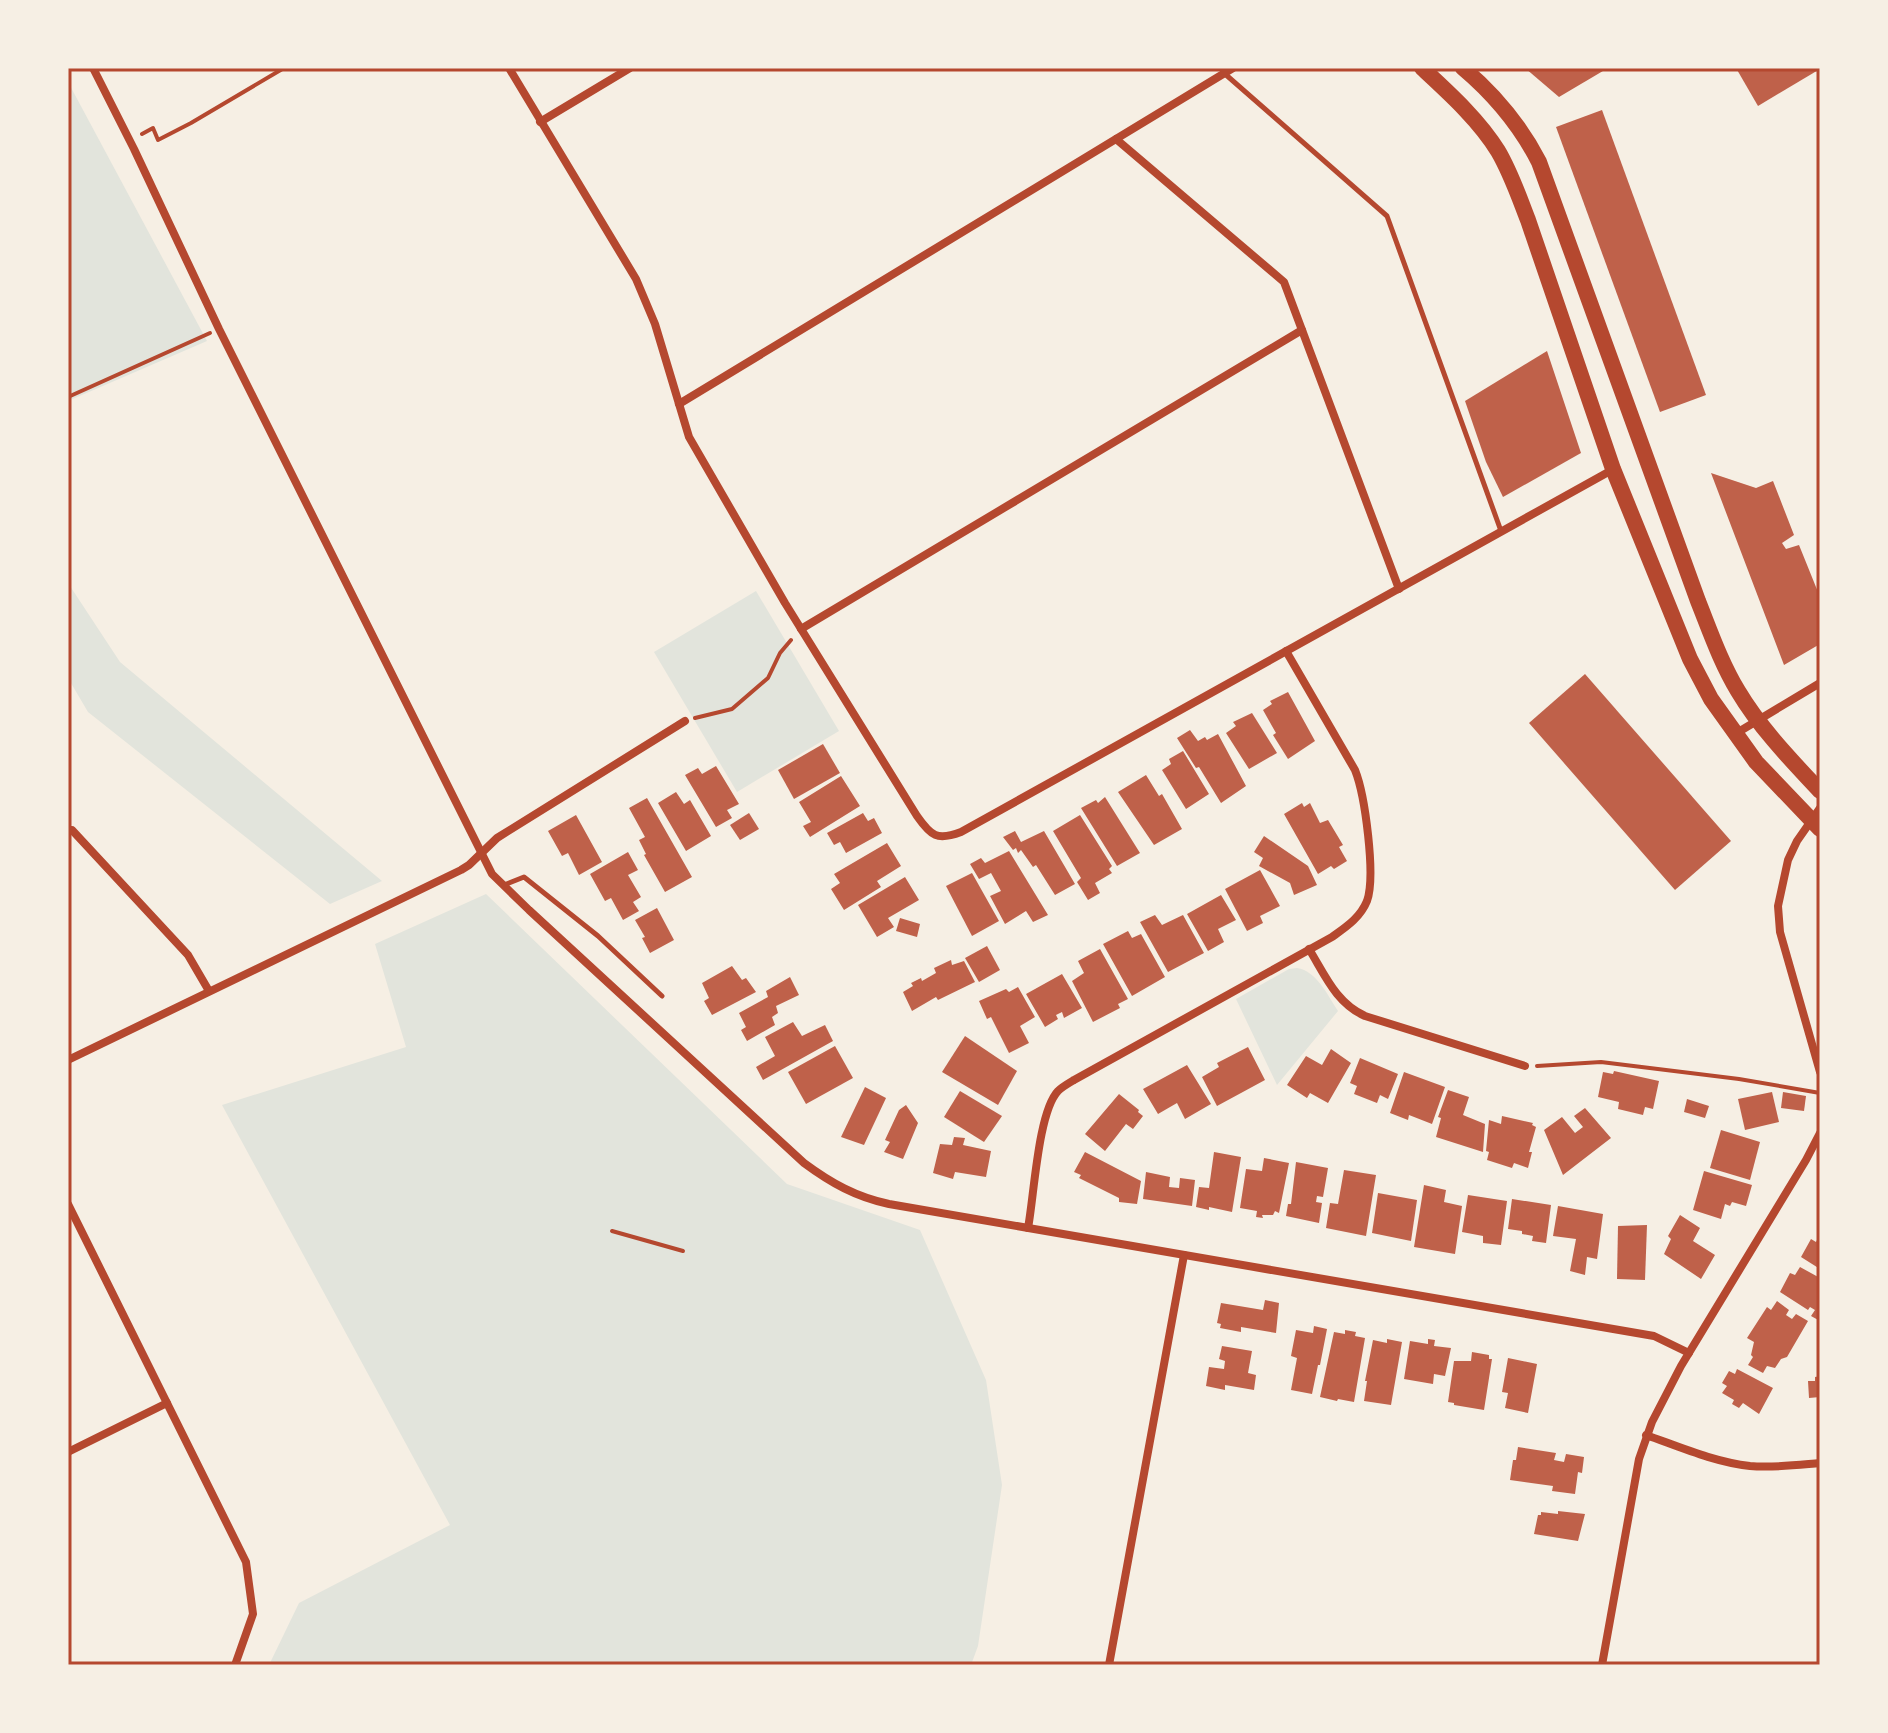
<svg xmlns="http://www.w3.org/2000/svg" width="1888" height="1733" font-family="Lato,sans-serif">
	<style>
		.green { fill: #e2e4dc }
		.building { fill: #bf614a }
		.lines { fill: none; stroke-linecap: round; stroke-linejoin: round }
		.path { stroke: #b5482f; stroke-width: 4 }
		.service { stroke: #b5482f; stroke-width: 5 }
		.minor { stroke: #b5482f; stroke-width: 8 }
		.primary { stroke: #b5482f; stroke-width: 16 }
		.neatline { fill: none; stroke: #b5482f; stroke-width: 3 }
	</style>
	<rect width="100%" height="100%" fill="#f6efe4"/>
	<g class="green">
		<polygon points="68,82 207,341 68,401"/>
		<polygon points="68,583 120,662 382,881 330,904 88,712 68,678"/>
		<polygon points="756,591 839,731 737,792 654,652"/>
		<polygon points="486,894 787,1184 920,1230 986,1380 1002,1485 978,1646 971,1665 269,1665 299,1603 450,1525 222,1105 406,1047 375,944"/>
		<path d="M1297,968C1317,971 1328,996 1338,1011L1277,1085L1236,999L1289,969Z"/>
	</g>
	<g class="building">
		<polygon points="1525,68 1608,68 1559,97"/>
		<polygon points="1736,68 1820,68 1820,69 1758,106"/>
		<polygon points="1602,110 1706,395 1660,412 1556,127"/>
		<polygon points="1547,351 1581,453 1503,497 1486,462 1465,401"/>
		<polygon points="1711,473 1756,488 1773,481 1794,535 1782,543 1786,549 1799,545 1820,597 1820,644 1784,665"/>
		<polygon points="1585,674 1731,841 1675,890 1529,723"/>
		<polygon points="1288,692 1315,741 1288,759 1273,735 1276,733 1263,710 1272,704 1270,701"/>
		<polygon points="1252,713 1277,753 1249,769 1226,733 1236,726 1233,722"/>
		<polygon points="1190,730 1198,741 1205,737 1207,740 1218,734 1246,786 1221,803 1199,767 1196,768 1177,738"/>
		<polygon points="823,744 840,773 794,799 778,770"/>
		<polygon points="1183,751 1209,794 1186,809 1162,770 1171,764 1169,759"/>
		<polygon points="716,766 739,804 727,810 732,818 716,827 685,775 698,768 702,774"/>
		<polygon points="1146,775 1159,796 1162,794 1182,829 1154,845 1118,792"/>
		<polygon points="841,776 860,806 810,837 803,826 811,822 799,802"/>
		<polygon points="676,792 684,804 690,800 711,836 686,851 658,803"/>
		<polygon points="1105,797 1140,853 1117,866 1081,808 1096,800 1098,803"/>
		<polygon points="647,798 692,877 665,892 644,855 646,854 639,840 645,837 629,808"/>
		<polygon points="1302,803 1304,807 1310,803 1320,823 1328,820 1343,845 1339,847 1347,861 1334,869 1331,866 1318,874 1284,814"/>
		<polygon points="749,813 759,829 740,840 730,825"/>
		<polygon points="863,813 868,821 874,818 882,833 846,853 840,842 834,845 827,833"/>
		<polygon points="576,815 602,862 579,875 568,853 562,856 548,831"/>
		<polygon points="1080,815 1112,866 1109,869 1112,873 1095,883 1100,893 1088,900 1077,882 1081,878 1053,831"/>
		<polygon points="1015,831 1021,842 1044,831 1075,884 1055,895 1036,865 1033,867 1021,850 1018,853 1016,848 1013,850 1003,837"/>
		<polygon points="1264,836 1308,866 1317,885 1294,895 1290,883 1259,866 1263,858 1254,852"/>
		<polygon points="887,843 901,866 877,881 881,887 844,910 831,889 840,883 834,874"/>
		<polygon points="1009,851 1048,915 1033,922 1026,911 1005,924 990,896 1001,891 991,873 979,879 970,864 981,858 985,863"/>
		<polygon points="628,852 638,870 628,875 641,897 633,902 639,911 623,920 611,898 605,901 590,874"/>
		<polygon points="1260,870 1280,906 1260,916 1263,923 1247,931 1225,889"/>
		<polygon points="972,873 999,921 972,936 946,886"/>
		<polygon points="905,877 919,900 888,918 894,927 877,937 858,905"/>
		<polygon points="1221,895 1236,920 1218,929 1224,942 1208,951 1187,914"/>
		<polygon points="657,908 674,940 650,953 642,938 645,937 635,920"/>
		<polygon points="1155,915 1162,925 1183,915 1204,953 1168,972 1140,922"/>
		<polygon points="900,918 920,924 917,937 896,931"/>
		<polygon points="1128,931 1132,938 1141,934 1165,977 1132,996 1103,944"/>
		<polygon points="987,946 1000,970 979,982 965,958"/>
		<polygon points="1100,949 1128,999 1118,1004 1120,1008 1093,1022 1072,981 1084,973 1078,961"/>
		<polygon points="951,960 952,965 964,961 975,982 938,1000 936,997 912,1011 903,992 913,986 911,983 921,978 922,981 936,973 934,968"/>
		<polygon points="732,966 742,980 746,978 756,992 712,1015 704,1001 709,998 702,983"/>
		<polygon points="1062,974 1082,1008 1064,1018 1062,1012 1056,1015 1058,1019 1045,1027 1026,994"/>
		<polygon points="790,977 799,995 776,1006 778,1013 772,1017 775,1025 747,1041 741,1030 746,1027 739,1013 768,997 766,991"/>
		<polygon points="1018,987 1035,1017 1020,1026 1029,1043 1009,1053 991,1017 987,1019 979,1001 1006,989 1009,992"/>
		<polygon points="793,1022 802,1036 825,1025 833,1041 763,1080 756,1067 775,1056 765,1037"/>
		<polygon points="965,1036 1017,1071 998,1105 942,1072"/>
		<polygon points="835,1046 853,1078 806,1104 788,1072"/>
		<polygon points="1248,1047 1265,1080 1217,1106 1202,1077 1219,1067 1217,1063"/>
		<polygon points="1331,1049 1351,1063 1328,1103 1310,1093 1307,1098 1287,1085 1306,1056 1322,1065"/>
		<polygon points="1360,1058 1398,1074 1388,1099 1380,1095 1377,1103 1354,1094 1357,1086 1350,1083"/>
		<polygon points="1187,1065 1211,1104 1185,1119 1177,1103 1158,1114 1143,1089"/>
		<polygon points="1614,1071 1659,1081 1653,1109 1645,1107 1643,1115 1618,1109 1619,1102 1598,1097 1603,1072 1613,1074"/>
		<polygon points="1404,1072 1445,1087 1432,1124 1409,1115 1408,1120 1390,1113"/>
		<polygon points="865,1087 886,1098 864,1145 841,1137"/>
		<polygon points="1448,1090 1469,1097 1463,1115 1485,1124 1483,1152 1436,1137 1441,1118 1438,1117"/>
		<polygon points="960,1091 1002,1116 984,1142 944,1117"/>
		<polygon points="1772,1092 1779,1122 1745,1130 1738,1099"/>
		<polygon points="1783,1092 1806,1096 1804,1111 1781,1108"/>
		<polygon points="1119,1094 1139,1110 1138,1112 1143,1116 1133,1129 1126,1124 1105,1151 1085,1134"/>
		<polygon points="1687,1099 1709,1106 1705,1118 1684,1112"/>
		<polygon points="906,1105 918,1123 903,1159 884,1152 890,1142 885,1140 899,1110"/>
		<polygon points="1585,1108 1611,1138 1563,1175 1544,1130 1562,1117 1575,1133 1583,1127 1574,1116"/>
		<polygon points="1502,1116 1533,1123 1532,1125 1536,1127 1529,1152 1532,1152 1528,1168 1514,1163 1512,1168 1487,1160 1489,1152 1486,1151 1489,1120 1501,1124"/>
		<polygon points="1721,1130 1760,1142 1750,1180 1710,1168"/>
		<polygon points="954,1137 965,1138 963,1145 991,1151 986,1177 955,1172 953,1179 933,1173 940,1144 952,1145"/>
		<polygon points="1085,1152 1141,1181 1137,1204 1119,1202 1119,1198 1079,1178 1081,1175 1074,1172"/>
		<polygon points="1214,1152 1241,1157 1232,1212 1209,1207 1209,1210 1196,1207 1199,1187 1209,1188"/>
		<polygon points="1264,1158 1289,1163 1279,1213 1275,1211 1273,1215 1262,1215 1263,1218 1256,1217 1257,1211 1240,1208 1246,1169 1262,1171"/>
		<polygon points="1296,1162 1328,1168 1323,1197 1317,1196 1316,1202 1322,1203 1319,1223 1286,1216 1288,1204 1291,1204"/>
		<polygon points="1344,1170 1376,1175 1366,1236 1326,1228 1330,1203 1338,1204"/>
		<polygon points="1704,1171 1752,1185 1746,1206 1732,1202 1730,1206 1725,1204 1721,1219 1693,1210"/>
		<polygon points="1146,1172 1170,1177 1169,1187 1179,1188 1180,1178 1195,1180 1192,1206 1143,1199"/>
		<polygon points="1424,1185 1446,1190 1444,1202 1462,1206 1455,1254 1414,1247"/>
		<polygon points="1378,1193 1417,1200 1411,1241 1372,1233"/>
		<polygon points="1468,1195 1507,1201 1501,1245 1483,1243 1483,1236 1462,1232"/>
		<polygon points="1512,1199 1551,1205 1546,1243 1532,1241 1533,1236 1522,1234 1522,1231 1508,1229"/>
		<polygon points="1558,1206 1603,1214 1597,1259 1587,1257 1585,1275 1570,1271 1576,1239 1553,1236"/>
		<polygon points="1680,1215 1700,1228 1693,1241 1715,1255 1701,1279 1664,1254 1671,1239 1668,1236"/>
		<polygon points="1647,1225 1645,1280 1617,1279 1618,1226"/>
		<polygon points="1820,1234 1820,1269 1801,1257 1811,1239 1816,1242"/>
		<polygon points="1800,1267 1820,1278 1820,1321 1811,1316 1815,1310 1810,1307 1808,1310 1780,1292 1790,1273 1795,1275"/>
		<polygon points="1265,1300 1279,1303 1276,1333 1241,1327 1241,1332 1220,1328 1221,1324 1217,1323 1221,1303 1263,1310"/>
		<polygon points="1777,1301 1789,1310 1786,1315 1792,1319 1796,1314 1808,1321 1787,1357 1781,1359 1775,1368 1767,1366 1763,1373 1748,1365 1753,1357 1751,1355 1754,1342 1747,1338 1767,1307 1771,1310"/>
		<polygon points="1314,1326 1327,1329 1320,1365 1318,1365 1312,1394 1291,1390 1297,1358 1291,1356 1296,1330 1313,1333"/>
		<polygon points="1345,1330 1356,1332 1355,1336 1365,1338 1354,1402 1338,1399 1337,1401 1320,1397 1334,1332 1345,1334"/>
		<polygon points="1387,1339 1402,1342 1391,1405 1364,1401 1367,1381 1365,1381 1373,1340 1387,1343"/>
		<polygon points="1428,1339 1435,1340 1434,1346 1451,1348 1445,1376 1434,1374 1433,1384 1404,1379 1410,1341 1428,1344"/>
		<polygon points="1222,1346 1252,1351 1248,1373 1256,1375 1254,1390 1225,1385 1225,1390 1206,1386 1209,1367 1224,1369 1225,1361 1219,1359"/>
		<polygon points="1472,1352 1489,1355 1489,1359 1492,1359 1484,1410 1454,1405 1454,1403 1448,1402 1454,1361 1471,1361"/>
		<polygon points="1508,1358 1537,1364 1528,1413 1505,1408 1508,1393 1502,1392"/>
		<polygon points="1737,1369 1773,1388 1759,1414 1743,1403 1739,1408 1732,1404 1734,1400 1722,1393 1727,1386 1722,1383 1729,1371 1735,1374"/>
		<polygon points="1820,1376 1820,1397 1809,1398 1808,1381 1815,1381 1815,1377"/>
		<polygon points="1518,1447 1556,1453 1554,1460 1564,1462 1566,1454 1584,1457 1582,1473 1578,1472 1575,1494 1552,1491 1553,1486 1510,1480 1513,1460 1516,1460"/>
		<polygon points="1558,1511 1585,1514 1578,1541 1534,1534 1538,1515 1541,1515 1541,1512 1558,1514"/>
	</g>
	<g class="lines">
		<g class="path">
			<polyline points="142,134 153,128 158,140 191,123 284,68"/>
			<polyline points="68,397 210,333"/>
			<polyline points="695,718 732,709 768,678 780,653 791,640"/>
			<polyline points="1537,1066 1601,1062 1739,1079 1820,1093"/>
			<polyline points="612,1231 683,1251"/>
		</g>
		<g class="service">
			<polyline points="1225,74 1387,216 1501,531"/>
			<polyline points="504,885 524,877 598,936 662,996"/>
		</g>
		<g class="minor">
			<path d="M93,68L134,149L219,329L492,874L529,910L804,1163C831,1183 856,1197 889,1204L1654,1336L1689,1353"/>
			<path d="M509,68L636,279L655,324L689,437L785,603L917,816C931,836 937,841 961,832L1612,470"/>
			<polyline points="540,122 630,68"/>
			<polyline points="1116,139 1284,282 1399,589"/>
			<polyline points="679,404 1233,68"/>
			<polyline points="801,629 1302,330"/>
			<polyline points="1735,734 1820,683"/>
			<polyline points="1820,808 1797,841 1788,860 1778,906 1780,932 1820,1072"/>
			<polyline points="68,830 72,830 188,955 209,991"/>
			<path d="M1309,949C1325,975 1336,1003 1365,1016L1525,1066"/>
			<polyline points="68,1060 461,870 469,865 497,838 685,721"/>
			<polyline points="68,1204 246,1562 253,1614 235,1665"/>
			<path d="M1028,1228C1034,1197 1038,1112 1058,1091C1062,1087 1069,1083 1074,1080L1332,937C1346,927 1360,918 1367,901C1376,876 1365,795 1355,770L1286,651"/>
			<path d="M1646,1435C1680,1447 1714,1462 1750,1466C1774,1468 1797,1465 1820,1463"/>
			<polyline points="68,1452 167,1403"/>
			<polyline points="1109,1665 1184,1255"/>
			<polyline points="1602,1665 1639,1459 1652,1422 1681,1366 1806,1160 1820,1133"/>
		</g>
		<g class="primary">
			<path d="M1422,68C1449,93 1479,120 1498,151C1511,173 1519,197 1528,220L1613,469L1690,659L1711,699L1756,762L1820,829"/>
			<path d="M1463,68C1495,95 1520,125 1539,162L1698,601C1710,631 1721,663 1738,691C1760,728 1791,760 1820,791"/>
		</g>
	</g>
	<rect width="1888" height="1733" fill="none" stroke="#f6efe4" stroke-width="140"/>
	<rect x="70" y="70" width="1748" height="1593" class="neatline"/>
</svg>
